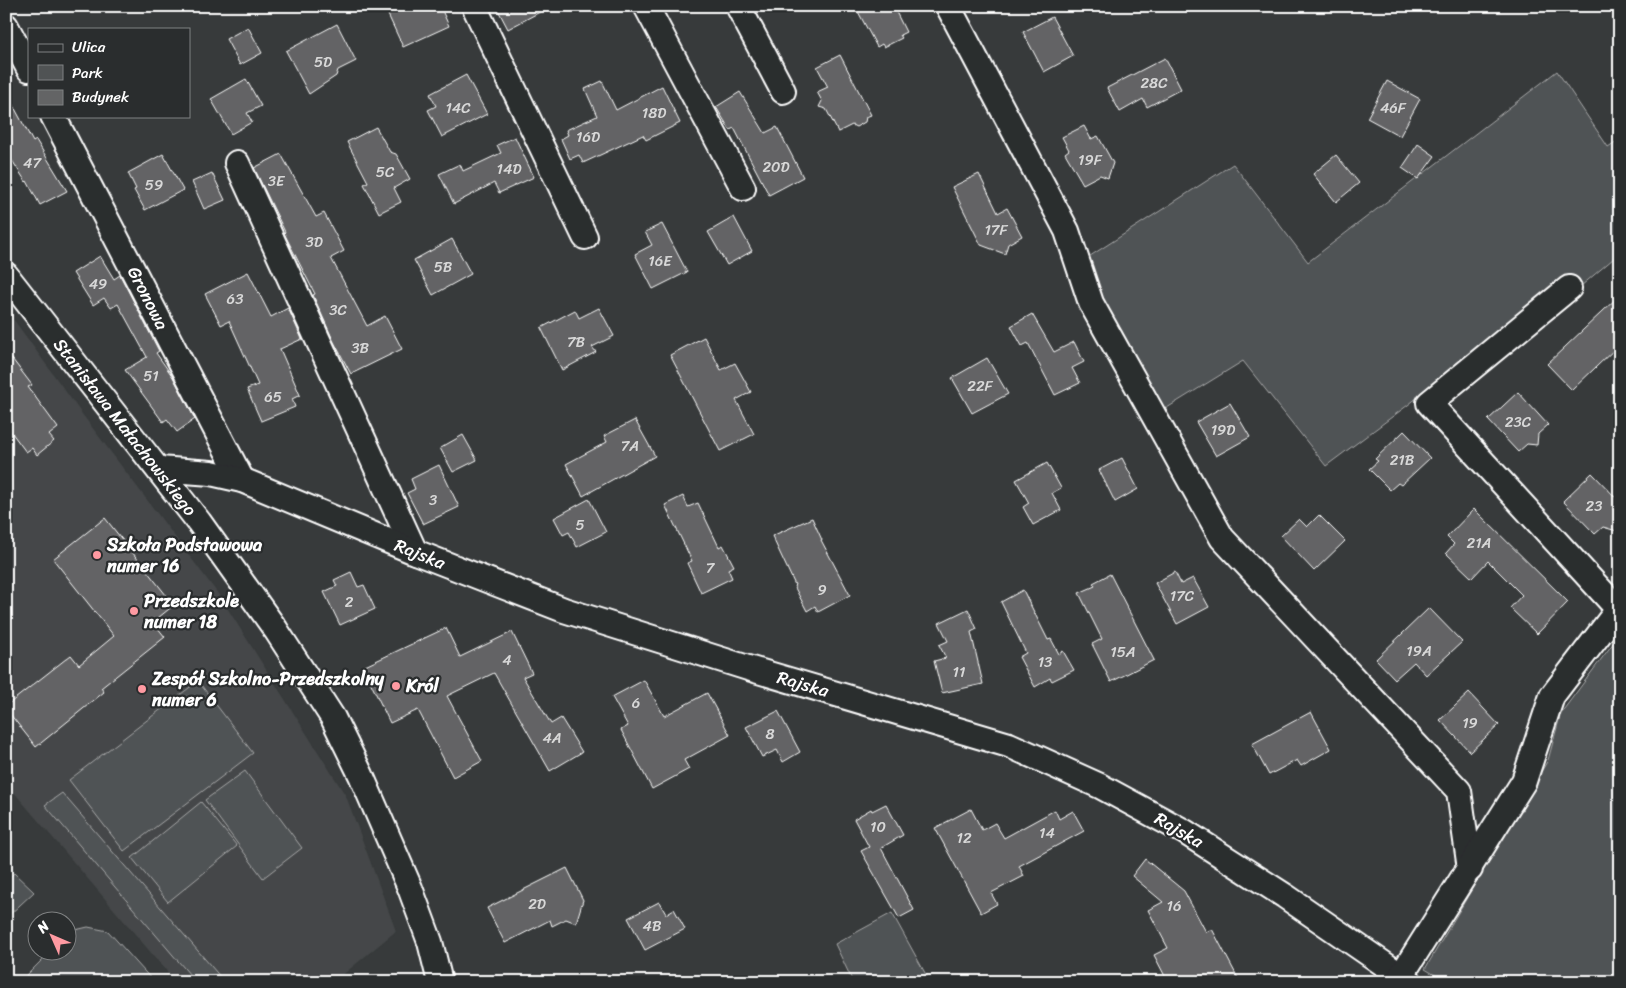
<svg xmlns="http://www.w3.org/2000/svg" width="1626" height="988" font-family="Sriracha,sans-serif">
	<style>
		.built { fill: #444748 }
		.green { fill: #505354; stroke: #a8a9aa }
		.building { fill: #636465; stroke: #fff }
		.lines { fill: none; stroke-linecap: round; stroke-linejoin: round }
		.minor-casing { stroke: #fff; stroke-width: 28 }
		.minor { stroke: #2a2d2e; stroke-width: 24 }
		.poi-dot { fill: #ff9aa2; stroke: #2a2d2e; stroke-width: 2 }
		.labels { text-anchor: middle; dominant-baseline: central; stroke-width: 4.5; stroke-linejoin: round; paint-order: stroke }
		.number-label { font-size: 15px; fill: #d8d8d8 }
		.street-label { font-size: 18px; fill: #fff; stroke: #2a2d2e }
		.poi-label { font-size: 18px; font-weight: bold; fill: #fff; stroke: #2a2d2e; text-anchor: start }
	</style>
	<rect width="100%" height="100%" fill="#373a3b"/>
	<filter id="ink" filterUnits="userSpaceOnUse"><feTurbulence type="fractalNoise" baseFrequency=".02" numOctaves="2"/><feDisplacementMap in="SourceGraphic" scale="10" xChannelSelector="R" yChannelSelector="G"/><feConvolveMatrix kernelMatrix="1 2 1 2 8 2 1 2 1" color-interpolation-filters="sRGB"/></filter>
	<g filter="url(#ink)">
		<polygon class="built" points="14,320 82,414 219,595 346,796 396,931 334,982 176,982 6,783 6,326"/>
		<g class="green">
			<polygon points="1557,71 1608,147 1620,139 1620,253 1581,286 1571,275 1408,405 1326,466 1243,361 1162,411 1094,289 1087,258 1233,164 1308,262"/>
			<polygon points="1620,634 1620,982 1447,982 1425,969 1548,760 1561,713"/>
			<polygon points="198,681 253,753 124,851 69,780"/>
			<polygon points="245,771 302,848 263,878 205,800"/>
			<polygon points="62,793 223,980 221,982 196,982 45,805"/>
			<polygon points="201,802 237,846 168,902 132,858"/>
			<polygon points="14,873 34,892 6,918 6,881"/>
			<polygon points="892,913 930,982 853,982 835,944"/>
			<polygon points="88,927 108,931 154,982 20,982 51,951 68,950 68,935 71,931"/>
		</g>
		<g class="building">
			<polygon points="384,6 440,6 449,26 403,47"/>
			<polygon points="496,6 551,6 508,29"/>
			<polygon points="855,6 893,6 906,32 900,35 902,38 884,47 882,44 877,47"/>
			<polygon points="1052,17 1073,56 1044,72 1023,32"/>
			<polygon points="337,24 356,61 338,70 336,76 309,94 286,51"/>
			<polygon points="248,27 262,53 240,65 226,39"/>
			<polygon points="840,55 871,115 866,117 865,122 856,127 852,125 838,132 826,109 819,107 822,101 817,92 828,87 817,67"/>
			<polygon points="1165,58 1181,89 1147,107 1143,99 1120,112 1107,88"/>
			<polygon points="466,75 487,114 442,137 428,110 436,106 430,94"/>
			<polygon points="246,79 261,106 247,113 252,122 231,134 211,99"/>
			<polygon points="602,81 616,110 662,86 680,123 646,140 643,135 583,163 579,155 570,159 561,139 568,135 566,130 597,116 585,89"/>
			<polygon points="1387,81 1420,99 1400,136 1367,118"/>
			<polygon points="6,92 33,142 36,140 67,191 40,205 27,181 26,182 6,151"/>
			<polygon points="740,92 765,133 777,127 803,177 769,195 734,128 730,130 716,107"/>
			<polygon points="1084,126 1091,139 1098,136 1113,163 1108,178 1100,175 1083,184 1065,153 1069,150 1062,137"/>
			<polygon points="376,127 390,152 396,154 410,179 394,188 401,202 379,213 364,184 368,182 347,142"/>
			<polygon points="515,137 534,177 499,193 494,183 454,204 439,174 460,164 463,171 501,153 497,145"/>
			<polygon points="1418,144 1435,156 1418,179 1402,168"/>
			<polygon points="163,154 183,190 145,210 134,190 136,189 128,173"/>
			<polygon points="281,154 316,217 324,213 344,251 331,258 367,326 385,316 402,349 351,374 333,340 313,295 315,294 289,243 284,233 285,232 254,168"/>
			<polygon points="1336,155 1359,183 1336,202 1313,174"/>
			<polygon points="212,173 225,200 204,209 192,182"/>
			<polygon points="979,174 998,213 1007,208 1022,236 1008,244 1005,254 981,245 952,187"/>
			<polygon points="734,217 752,251 727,265 708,232"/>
			<polygon points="662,224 687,272 653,289 635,254 652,245 645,232"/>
			<polygon points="452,239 471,274 433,295 414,260"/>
			<polygon points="100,256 114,279 120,275 159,351 156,353 173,377 195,419 177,432 167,419 163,422 125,370 147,357 118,304 111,308 104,298 93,305 73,273"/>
			<polygon points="248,272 271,317 288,308 302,339 280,349 300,395 292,399 295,407 261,421 247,389 258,385 229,321 221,325 205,294"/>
			<polygon points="1620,295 1620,344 1572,390 1547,364"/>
			<polygon points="599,308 614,336 592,347 596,352 562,370 541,328 575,310 579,318"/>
			<polygon points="1032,314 1054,352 1074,342 1084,362 1072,368 1080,383 1055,395 1028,343 1022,346 1011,326"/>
			<polygon points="704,337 721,370 735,363 751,392 736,400 754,434 720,451 670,355"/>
			<polygon points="6,351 32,385 28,387 58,428 49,435 54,441 37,455 32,448 26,452 6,425"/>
			<polygon points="987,358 1008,394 972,413 952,378"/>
			<polygon points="1518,392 1548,425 1538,434 1537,445 1527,444 1518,452 1488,420"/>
			<polygon points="1230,403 1250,437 1216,456 1196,422"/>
			<polygon points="635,420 655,456 583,496 566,464 607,442 604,436"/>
			<polygon points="1404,431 1430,458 1401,485 1398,483 1390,490 1369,469 1378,461 1375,459"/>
			<polygon points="463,435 477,460 453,472 440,448"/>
			<polygon points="1122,458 1138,489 1115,502 1099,470"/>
			<polygon points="1047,463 1061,488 1052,493 1061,510 1033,525 1023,507 1029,503 1016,480"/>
			<polygon points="439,465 459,507 423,524 407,493 415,489 411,479"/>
			<polygon points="1592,473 1620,502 1620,511 1617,513 1620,532 1603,527 1595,534 1563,501"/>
			<polygon points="683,496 688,507 698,503 719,547 723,545 734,566 728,569 732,578 701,593 687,563 692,561 665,505"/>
			<polygon points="589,499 606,532 577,547 569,532 563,535 554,518"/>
			<polygon points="1474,509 1568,602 1537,634 1510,608 1522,595 1488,561 1472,578 1446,553 1454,544 1447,537"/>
			<polygon points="1319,515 1345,541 1314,571 1281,536 1299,519 1307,527"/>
			<polygon points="105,518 174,605 153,622 165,637 101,688 104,692 36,747 6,709 6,706 71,655 79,665 114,636 53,559"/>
			<polygon points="812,518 822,540 821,540 850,595 818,612 815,606 807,611 794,586 795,585 772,536"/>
			<polygon points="351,572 358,587 364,585 375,609 340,625 324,592 337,586 334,580"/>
			<polygon points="1175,572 1181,584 1193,578 1209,607 1177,624 1155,583"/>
			<polygon points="1110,574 1154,660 1111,682 1092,644 1102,639 1079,593 1095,586 1093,583"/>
			<polygon points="1023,590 1048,640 1051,639 1059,654 1063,651 1074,670 1052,681 1050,678 1035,687 1019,657 1026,653 1001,602"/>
			<polygon points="1429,608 1462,642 1426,675 1414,662 1395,679 1376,659"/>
			<polygon points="968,609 977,629 971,632 983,684 942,693 934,661 946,658 939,645 948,641 939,623"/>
			<polygon points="446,628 460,657 512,632 532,673 523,677 551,724 561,718 582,752 550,771 494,673 447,696 482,761 453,777 418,710 390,723 363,667"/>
			<polygon points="644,680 664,716 707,693 730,735 684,760 689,769 652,789 621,730 628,726 612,697"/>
			<polygon points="1469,693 1499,725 1470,752 1440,720"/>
			<polygon points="778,711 800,752 783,762 777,750 762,757 746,727"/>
			<polygon points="1311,712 1331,749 1301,766 1297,760 1269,775 1252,744"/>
			<polygon points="886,804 903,835 881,848 914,910 899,918 861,851 869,847 854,819 871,809 872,811"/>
			<polygon points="971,809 982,830 995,823 1004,838 1055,810 1059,819 1073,811 1084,831 1019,866 1024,876 991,893 997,904 981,913 935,828"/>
			<polygon points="1145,859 1184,891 1206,932 1212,929 1240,982 1168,982 1154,955 1168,948 1148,910 1163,902 1132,876"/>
			<polygon points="567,868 583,900 576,923 566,919 552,926 550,920 505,943 487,908"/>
			<polygon points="659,902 666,914 674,909 685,929 645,950 628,918"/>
		</g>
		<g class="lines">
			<defs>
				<g id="minor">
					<polyline points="474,6 585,237"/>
					<polyline points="646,6 743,188"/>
					<polyline points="738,6 783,91"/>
					<polyline points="948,6 1067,231 1091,303 1222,538 1459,791 1470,869"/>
					<polyline points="6,26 29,69"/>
					<polyline points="53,116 242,480"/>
					<polyline points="237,163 415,552"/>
					<polyline points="6,275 199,522 276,630 333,718 361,775 410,888 430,942 440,982"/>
					<polyline points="1569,288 1429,403 1618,609"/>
					<polyline points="159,469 211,473 242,480 415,552 564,610 748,668 1009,745 1100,786 1185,832 1285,896 1410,982"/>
					<polyline points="1401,976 1524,781 1552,696 1620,607"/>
				</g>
			</defs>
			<use href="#minor" class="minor-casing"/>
			<use href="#minor" class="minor"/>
		</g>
	</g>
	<g class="poi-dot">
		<circle cx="97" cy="555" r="5"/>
		<circle cx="134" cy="611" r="5"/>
		<circle cx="396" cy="686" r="5"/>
		<circle cx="142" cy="689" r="5"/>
	</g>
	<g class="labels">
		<g class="number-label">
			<text x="323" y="62">5D</text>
			<text x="1154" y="83">28C</text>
			<text x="458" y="108">14C</text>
			<text x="1393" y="108">46F</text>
			<text x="654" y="113">18D</text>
			<text x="588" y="137">16D</text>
			<text x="1090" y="160">19F</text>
			<text x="32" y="163">47</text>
			<text x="776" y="167">20D</text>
			<text x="509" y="169">14D</text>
			<text x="385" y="172">5C</text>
			<text x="276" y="181">3E</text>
			<text x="154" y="185">59</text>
			<text x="996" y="230">17F</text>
			<text x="314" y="242">3D</text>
			<text x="660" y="261">16E</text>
			<text x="443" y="267">5B</text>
			<text x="98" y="284">49</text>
			<text x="235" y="299">63</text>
			<text x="338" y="310">3C</text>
			<text x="576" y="342">7B</text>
			<text x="360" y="348">3B</text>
			<text x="151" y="376">51</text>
			<text x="980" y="386">22F</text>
			<text x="273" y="397">65</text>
			<text x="1518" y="422">23C</text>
			<text x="1223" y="430">19D</text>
			<text x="630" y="446">7A</text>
			<text x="1402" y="460">21B</text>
			<text x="433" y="500">3</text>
			<text x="1594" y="506">23</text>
			<text x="580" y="525">5</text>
			<text x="1479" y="543">21A</text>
			<text x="710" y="568">7</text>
			<text x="822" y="590">9</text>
			<text x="1182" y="596">17C</text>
			<text x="349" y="602">2</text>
			<text x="1419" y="651">19A</text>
			<text x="1123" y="652">15A</text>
			<text x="507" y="660">4</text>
			<text x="1045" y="662">13</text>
			<text x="959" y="672">11</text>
			<text x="636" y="703">6</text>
			<text x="1470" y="723">19</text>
			<text x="770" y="734">8</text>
			<text x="552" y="738">4A</text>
			<text x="878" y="827">10</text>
			<text x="1047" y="833">14</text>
			<text x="964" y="838">12</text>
			<text x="537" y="904">2D</text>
			<text x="1174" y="906">16</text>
			<text x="652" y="926">4B</text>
		</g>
		<g class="street-label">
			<text transform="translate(148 298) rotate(63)">Gronowa</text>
			<text transform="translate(125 427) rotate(52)">Stanisława Małachowskiego</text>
			<text transform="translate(420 554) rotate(22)">Rajska</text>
			<text transform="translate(803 684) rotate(16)">Rajska</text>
			<text transform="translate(1179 830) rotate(30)">Rajska</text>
		</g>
		<g class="poi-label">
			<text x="107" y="545">Szkoła Podstawowa<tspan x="107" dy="21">numer 16</tspan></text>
			<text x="144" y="601">Przedszkole<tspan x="144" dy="21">numer 18</tspan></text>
			<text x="152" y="679">Zespół Szkolno-Przedszkolny<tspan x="152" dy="21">numer 6</tspan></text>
			<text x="406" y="686">Król</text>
		</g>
	</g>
	<rect width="1626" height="988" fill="none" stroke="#2a2d2e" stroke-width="25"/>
	<rect x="12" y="12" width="1601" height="963" fill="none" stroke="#fff" stroke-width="2" filter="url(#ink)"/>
	<rect x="28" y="28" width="162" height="90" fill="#2a2d2e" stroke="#7f8182"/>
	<rect x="38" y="44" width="25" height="8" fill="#2a2d2e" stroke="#7f8182"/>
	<text x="72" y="52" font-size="15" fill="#ffffff">Ulica</text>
	<rect x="38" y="65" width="25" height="15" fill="#505354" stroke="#7f8182"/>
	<text x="72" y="78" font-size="15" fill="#ffffff">Park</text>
	<rect x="38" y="90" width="25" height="15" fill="#636465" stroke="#7f8182"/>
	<text x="72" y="102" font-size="15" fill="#ffffff">Budynek</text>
	<g transform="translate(52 936) rotate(315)"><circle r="24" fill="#2a2d2e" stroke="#7f8182"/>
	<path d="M0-4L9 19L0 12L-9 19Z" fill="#ff9aa2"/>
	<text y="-8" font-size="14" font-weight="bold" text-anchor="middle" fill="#ffffff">N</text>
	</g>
</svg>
